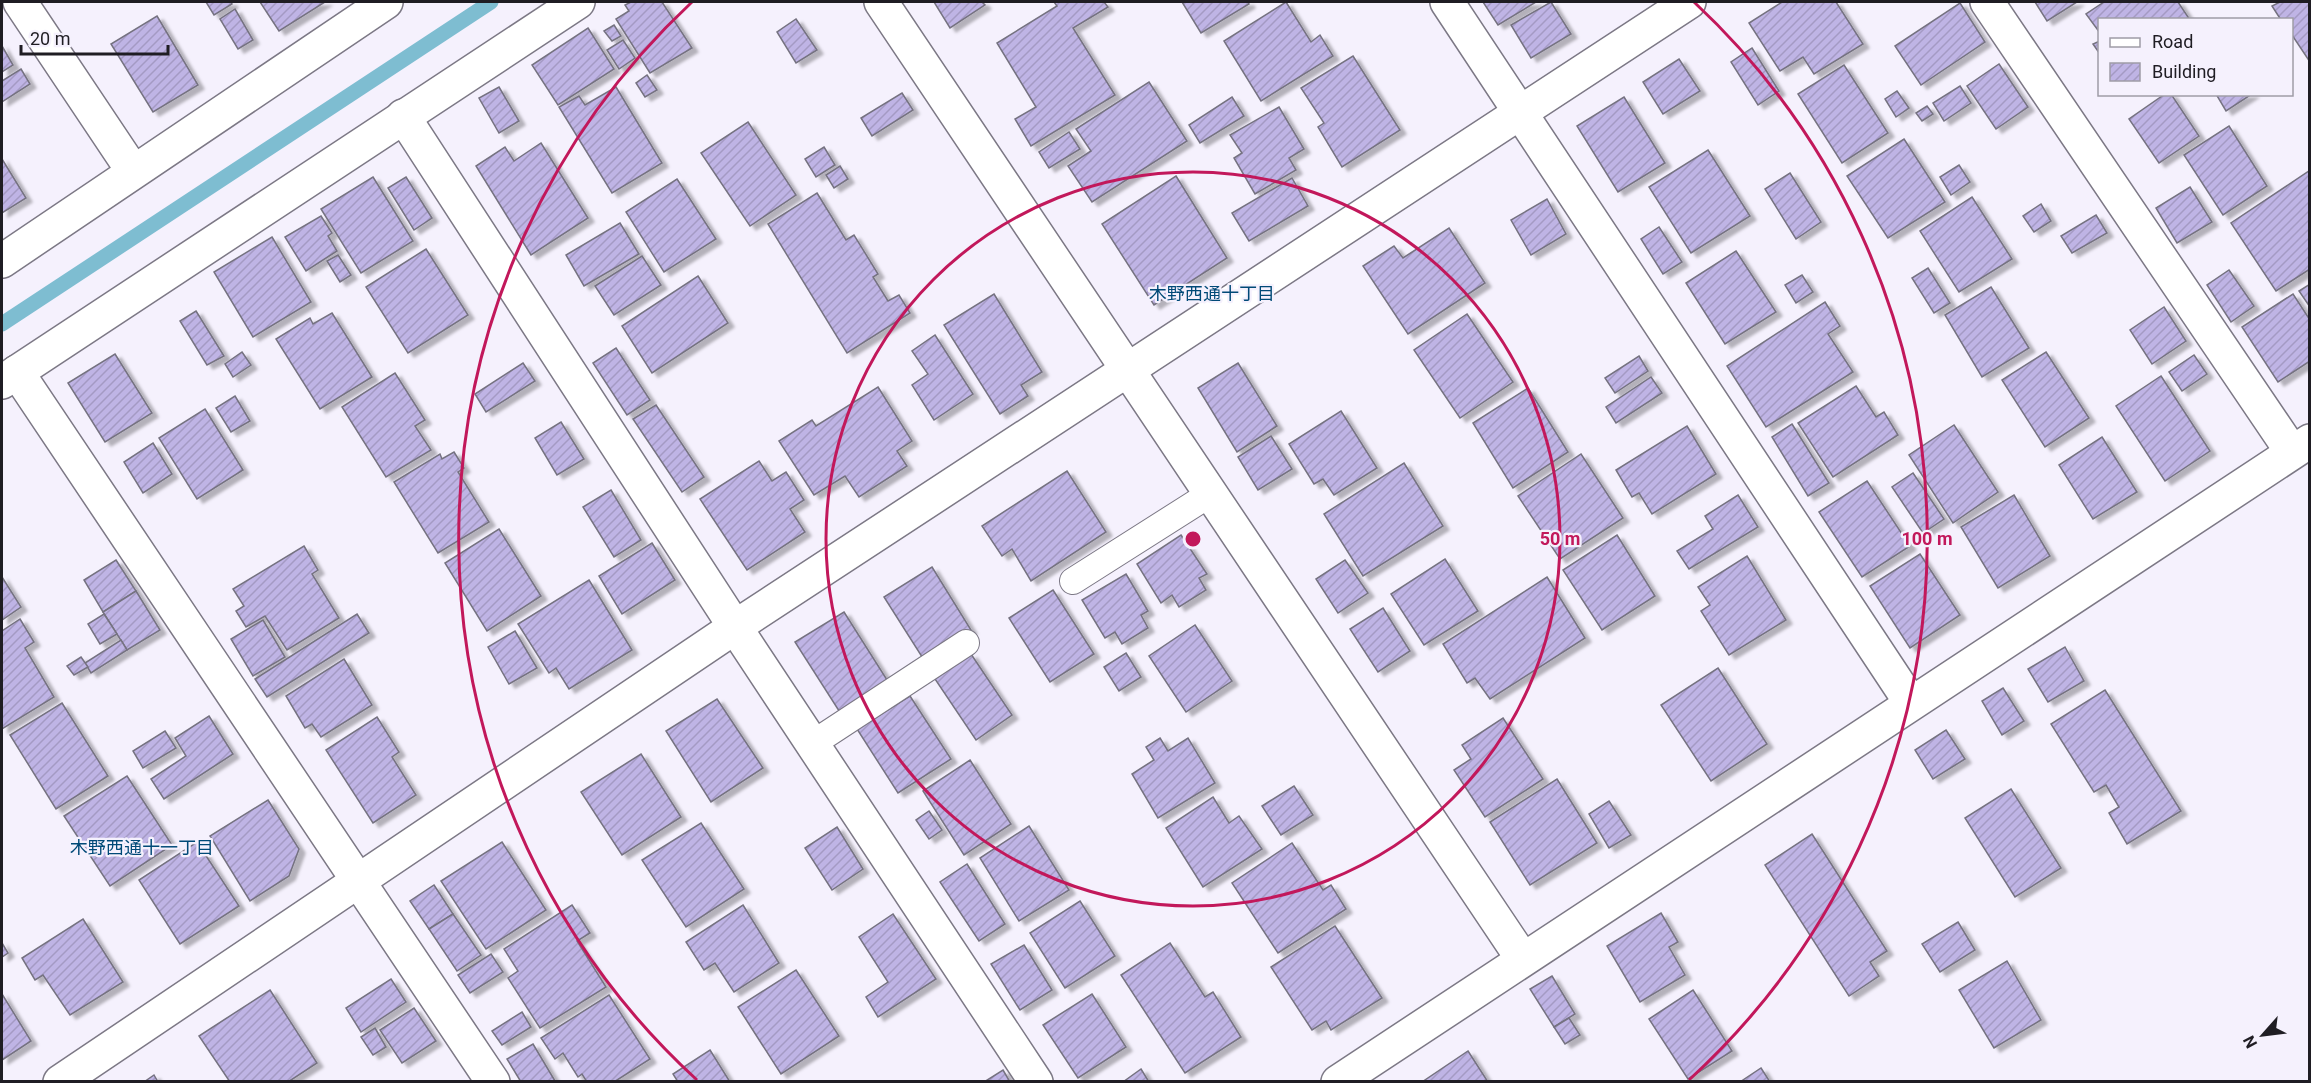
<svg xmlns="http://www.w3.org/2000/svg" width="2311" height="1083" font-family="Roboto,'Noto Sans JP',sans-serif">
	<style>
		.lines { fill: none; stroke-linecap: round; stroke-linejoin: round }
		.stream { stroke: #7ebdd1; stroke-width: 15 }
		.building { fill: url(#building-hatch); stroke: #757280; stroke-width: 1.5; filter: url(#shadow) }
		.lane-casing { stroke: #7c7885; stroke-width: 28 }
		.street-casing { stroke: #7c7885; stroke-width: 36 }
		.lane { stroke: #fff; stroke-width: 26 }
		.street { stroke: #fff; stroke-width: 33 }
		.ring { fill: none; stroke: #c2185b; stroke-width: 3 }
		.labels { text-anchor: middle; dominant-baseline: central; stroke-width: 4.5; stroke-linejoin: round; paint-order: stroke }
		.neighbourhood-label { font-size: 18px; fill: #004977; stroke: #f5f1fd }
		.centre { fill: #c2185b; stroke: #f5f1fd; stroke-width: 3 }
		.ring-label { font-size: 18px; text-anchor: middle; font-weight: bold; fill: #c2185b; stroke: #f5f1fd; stroke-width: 4.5; stroke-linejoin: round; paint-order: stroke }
	</style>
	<defs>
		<pattern id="building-hatch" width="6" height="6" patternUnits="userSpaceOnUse" patternTransform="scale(1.5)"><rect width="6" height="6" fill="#bfb4e5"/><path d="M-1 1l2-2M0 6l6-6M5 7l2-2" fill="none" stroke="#a49ac4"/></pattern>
		<filter id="shadow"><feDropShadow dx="6" dy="4" stdDeviation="1.5" flood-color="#0004"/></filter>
	</defs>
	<rect width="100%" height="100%" fill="#f5f1fd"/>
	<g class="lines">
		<polyline class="stream" points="2,324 491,2"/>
	</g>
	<g class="building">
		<polygon points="206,2 231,2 232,4 214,15"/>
		<polygon points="260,2 325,2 279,31"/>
		<polygon points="631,2 662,2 692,48 650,73 616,19 629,11 625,5"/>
		<polygon points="934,2 982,2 985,5 950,28"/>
		<polygon points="1054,2 1104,2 1108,7 1073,28 1115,95 1031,146 1015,119 1036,107 997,43 1057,6"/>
		<polygon points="1182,2 1248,2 1249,4 1201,33"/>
		<polygon points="1286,2 1311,42 1320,35 1333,56 1261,101 1224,41"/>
		<polygon points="1483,2 1536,2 1498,25"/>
		<polygon points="1551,2 1571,34 1531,58 1511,25"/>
		<polygon points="1782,2 1836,2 1863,44 1814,74 1803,57 1780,71 1749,23"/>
		<polygon points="2035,2 2077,2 2047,21"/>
		<polygon points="2104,2 2178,2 2190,20 2100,20 2100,33 2086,14"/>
		<polygon points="2280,2 2310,2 2310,62 2292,35 2292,20 2281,20 2272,6"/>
		<polygon points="1960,3 1985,42 1921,85 1895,46"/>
		<polygon points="235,9 253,40 238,49 220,19"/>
		<polygon points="157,16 198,85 153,112 111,44"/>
		<polygon points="796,19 817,50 796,63 777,32"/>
		<polygon points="614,25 621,36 612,41 604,31"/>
		<polygon points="588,28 614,69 558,105 532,65"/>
		<polygon points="623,40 635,58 619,69 607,50"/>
		<polygon points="2100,41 2100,54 2093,44"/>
		<polygon points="2,46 13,65 2,72"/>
		<polygon points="1752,48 1779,91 1758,105 1731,62"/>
		<polygon points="1353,56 1400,130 1342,167 1318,127 1324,123 1301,88"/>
		<polygon points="1679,59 1700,91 1663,114 1643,82"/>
		<polygon points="1999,64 2028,107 1996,129 1967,86"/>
		<polygon points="1844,65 1888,133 1842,163 1798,94"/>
		<polygon points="21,69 30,84 2,102 2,81"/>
		<polygon points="647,75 657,90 645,97 636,83"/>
		<polygon points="1149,82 1187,141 1092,202 1068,166 1091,151 1076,129"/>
		<polygon points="1960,86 1971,103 1944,121 1933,103"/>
		<polygon points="499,87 519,121 499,133 479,98"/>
		<polygon points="616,87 662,163 612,193 559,107 579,96 585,105"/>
		<polygon points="1897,91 1909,108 1896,117 1885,99"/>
		<polygon points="902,93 913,110 872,136 861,118"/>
		<polygon points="2165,94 2171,94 2199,136 2159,163 2129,119"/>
		<polygon points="2216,94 2252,94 2226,111"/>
		<polygon points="1232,97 1244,116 1200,143 1189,125"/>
		<polygon points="1624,97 1665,163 1618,192 1577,126"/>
		<polygon points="1927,106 1933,114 1922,121 1916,113"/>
		<polygon points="1279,107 1304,149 1289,158 1296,170 1255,194 1234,158 1242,153 1230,135"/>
		<polygon points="748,122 796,195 750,226 701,153"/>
		<polygon points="2229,126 2267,186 2223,215 2184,155"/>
		<polygon points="1069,132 1080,149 1049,168 1039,152"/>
		<polygon points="1904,139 1945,202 1888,238 1847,176"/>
		<polygon points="541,143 588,218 531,255 476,166 505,147 514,161"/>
		<polygon points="824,147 835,165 816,177 805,159"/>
		<polygon points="1708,150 1750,216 1691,253 1649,187"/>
		<polygon points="2,159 26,198 2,213"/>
		<polygon points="1959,165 1970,182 1951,195 1940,177"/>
		<polygon points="840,166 848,179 834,188 826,175"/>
		<polygon points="2309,171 2310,269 2276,291 2231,223"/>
		<polygon points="1790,173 1821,222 1796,239 1765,189"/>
		<polygon points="1176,176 1227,258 1154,305 1102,224"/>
		<polygon points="373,177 413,241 361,273 321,209"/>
		<polygon points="406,177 432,218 414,230 388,188"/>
		<polygon points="1292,178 1308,206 1249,241 1232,213"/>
		<polygon points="677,179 716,239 664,272 626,212"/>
		<polygon points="2190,187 2212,222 2177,243 2156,208"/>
		<polygon points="817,193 846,240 854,235 878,274 873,277 888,301 899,295 910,313 847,353 768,224"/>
		<polygon points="1972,197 2012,259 1959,292 1920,231"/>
		<polygon points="1547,199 1566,234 1531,255 1511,220"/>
		<polygon points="2041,204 2051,221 2034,232 2023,216"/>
		<polygon points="2096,215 2107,233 2072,253 2061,236"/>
		<polygon points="321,216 332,233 328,236 337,251 306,271 285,237"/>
		<polygon points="620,223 639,254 584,286 566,255"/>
		<polygon points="1659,227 1682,262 1663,274 1641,239"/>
		<polygon points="1449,228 1485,283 1408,334 1363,266 1394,246 1403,258"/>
		<polygon points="272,237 311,302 253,337 214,272"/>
		<polygon points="426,249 468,315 408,353 366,287"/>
		<polygon points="1736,251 1776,312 1725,344 1686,283"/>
		<polygon points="338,255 351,275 340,282 327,261"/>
		<polygon points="642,256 661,285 614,315 595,286"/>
		<polygon points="1928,268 1950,303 1934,313 1912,278"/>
		<polygon points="2229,270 2254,306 2231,322 2207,285"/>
		<polygon points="1802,275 1813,292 1796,303 1785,285"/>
		<polygon points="698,276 728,323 652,373 622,326"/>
		<polygon points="2310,284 2310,307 2299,291"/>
		<polygon points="1991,287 2029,348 1982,377 1945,315"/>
		<polygon points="994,294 1042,372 1021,385 1028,396 1000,414 944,325"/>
		<polygon points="2293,294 2310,320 2310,361 2278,382 2242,327"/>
		<polygon points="1825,302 1840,326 1828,334 1853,372 1766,427 1727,366"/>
		<polygon points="2164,307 2186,341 2152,364 2130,330"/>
		<polygon points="196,311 224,356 207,365 180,321"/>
		<polygon points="332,313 372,377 320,409 276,339 310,318 313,324"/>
		<polygon points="1467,314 1513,382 1460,418 1414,350"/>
		<polygon points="935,335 973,394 934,420 912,385 928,374 912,351"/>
		<polygon points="616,348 650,400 627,415 593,363"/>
		<polygon points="242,352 251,365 233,377 225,364"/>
		<polygon points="2046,352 2089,418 2045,447 2002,380"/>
		<polygon points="115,354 152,413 105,442 68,383"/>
		<polygon points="2194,355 2207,374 2182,391 2169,372"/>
		<polygon points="1639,356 1648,371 1615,393 1605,378"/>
		<polygon points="523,363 535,381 486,412 475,394"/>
		<polygon points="1238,363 1277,426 1237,452 1198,388"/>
		<polygon points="395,373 425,420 415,426 431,450 386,477 342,407"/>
		<polygon points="2161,376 2210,451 2165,481 2116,406"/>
		<polygon points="1651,377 1662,393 1616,423 1606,407"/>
		<polygon points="1856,386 1876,417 1884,412 1898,435 1833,477 1798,423"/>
		<polygon points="878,387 912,441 897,451 907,466 859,497 845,476 814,495 779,441 812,420 816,426"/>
		<polygon points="1528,388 1568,452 1513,488 1473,423"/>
		<polygon points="235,396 250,421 231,432 216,408"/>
		<polygon points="656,405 704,477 682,492 633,419"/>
		<polygon points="205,409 243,470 197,499 159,438"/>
		<polygon points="1341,411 1377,468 1334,495 1323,479 1314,484 1289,444"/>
		<polygon points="561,422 584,459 557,475 535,438"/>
		<polygon points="1792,424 1829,483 1808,496 1772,437"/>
		<polygon points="1954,425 1998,492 1953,523 1909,455"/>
		<polygon points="1687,426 1716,474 1652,514 1639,493 1632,497 1616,470"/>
		<polygon points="1271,436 1292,469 1258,490 1238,457"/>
		<polygon points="2102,437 2137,492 2093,519 2059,465"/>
		<polygon points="153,443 172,474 143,493 124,462"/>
		<polygon points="454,452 464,468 458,472 489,522 438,553 394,482 440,454 442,459"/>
		<polygon points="1581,454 1623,518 1560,559 1518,496"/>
		<polygon points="759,461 772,481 786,472 804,500 790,509 805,532 747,570 700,499"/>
		<polygon points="1404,463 1443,526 1363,576 1324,514"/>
		<polygon points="1067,471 1106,532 1031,581 1012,549 1002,556 982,526"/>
		<polygon points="1913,473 1944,519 1923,533 1892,487"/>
		<polygon points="1867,481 1910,546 1862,577 1819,512"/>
		<polygon points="611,490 641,540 614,557 583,507"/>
		<polygon points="1738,495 1758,527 1689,569 1677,551 1713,529 1705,516"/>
		<polygon points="2014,495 2050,556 1998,588 1961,527"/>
		<polygon points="499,529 541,596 487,631 445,563"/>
		<polygon points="1181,535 1207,574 1199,578 1206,590 1179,607 1172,595 1161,603 1137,564"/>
		<polygon points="1617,535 1655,596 1602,630 1563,570"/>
		<polygon points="652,543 675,580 622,614 599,576"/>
		<polygon points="304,546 318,570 312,574 339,618 287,650 265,616 246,627 236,611 244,606 233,589"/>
		<polygon points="1920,554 1960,615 1910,648 1870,586"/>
		<polygon points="1747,556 1786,620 1729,655 1701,611 1710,605 1698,587"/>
		<polygon points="1445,559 1478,611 1424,645 1391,594"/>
		<polygon points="116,560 136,591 103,612 84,580"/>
		<polygon points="1345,560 1368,593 1338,613 1316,579"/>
		<polygon points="932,567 971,630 924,660 884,597"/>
		<polygon points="1126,574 1148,611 1141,615 1148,628 1122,644 1115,632 1105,638 1082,600"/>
		<polygon points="2,577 21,607 2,620"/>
		<polygon points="1547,577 1585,638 1490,699 1475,678 1467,683 1443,644"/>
		<polygon points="589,580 632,650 569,689 556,668 549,673 518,624"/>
		<polygon points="1053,590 1094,654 1050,682 1009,618"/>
		<polygon points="136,591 160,630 127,650 103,612"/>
		<polygon points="1383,608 1410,651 1378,672 1350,629"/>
		<polygon points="844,612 889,683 841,714 795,642"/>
		<polygon points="104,614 117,634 100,644 88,624"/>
		<polygon points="357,614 369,633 267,697 255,679"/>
		<polygon points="20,619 34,642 25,648 54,697 2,729 2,631"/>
		<polygon points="263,620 285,657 253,676 231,639"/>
		<polygon points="1195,625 1232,681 1186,712 1149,656"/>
		<polygon points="515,631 537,668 509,684 488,647"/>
		<polygon points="121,640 127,650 91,673 85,663"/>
		<polygon points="2065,647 2084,681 2048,702 2028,669"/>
		<polygon points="1126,653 1141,677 1119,691 1104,667"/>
		<polygon points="971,654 1012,715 976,740 935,679"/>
		<polygon points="81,657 88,667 74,675 67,666"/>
		<polygon points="344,659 372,705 321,737 312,724 305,728 286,696"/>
		<polygon points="1718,668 1767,744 1711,781 1661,705"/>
		<polygon points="2003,688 2024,721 2002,735 1982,701"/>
		<polygon points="2105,690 2181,811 2127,844 2109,813 2119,807 2106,785 2094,792 2051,724"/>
		<polygon points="910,696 951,759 898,793 857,729"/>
		<polygon points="717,699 763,768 711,802 666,731"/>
		<polygon points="62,703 108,776 56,809 10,735"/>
		<polygon points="209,716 233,754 164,799 151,779 186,756 175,738"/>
		<polygon points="377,717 399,752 392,757 416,795 373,823 326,750"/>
		<polygon points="1503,718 1543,779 1485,817 1454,770 1471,759 1462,745"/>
		<polygon points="1946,730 1965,759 1933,779 1915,750"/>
		<polygon points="165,731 176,748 143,768 133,751"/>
		<polygon points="1160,738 1168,751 1188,738 1215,783 1158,818 1132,774 1154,760 1146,747"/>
		<polygon points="641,754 681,817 622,855 581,792"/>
		<polygon points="970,760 1011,824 964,855 923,791"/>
		<polygon points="127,776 172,845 110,886 64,816"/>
		<polygon points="1557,779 1597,843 1530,885 1490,822"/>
		<polygon points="1294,786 1313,815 1281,835 1262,806"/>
		<polygon points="2011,789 2061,868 2015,897 1965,818"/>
		<polygon points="1213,797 1229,823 1239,816 1262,849 1203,887 1166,828"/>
		<polygon points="268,800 299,849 289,876 250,901 210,836"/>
		<polygon points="1609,801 1631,835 1609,848 1589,814"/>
		<polygon points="929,811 942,830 929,839 916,820"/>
		<polygon points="701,823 744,889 686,927 642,860"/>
		<polygon points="1029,826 1069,890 1019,921 980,858"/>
		<polygon points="837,827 863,869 832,890 805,848"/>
		<polygon points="1812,834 1887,951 1870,962 1879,976 1849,996 1765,865"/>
		<polygon points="197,842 239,906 180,944 139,880"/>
		<polygon points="502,842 546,910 486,949 441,881"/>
		<polygon points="1292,843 1323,890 1331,885 1346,909 1278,953 1232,883"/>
		<polygon points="967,864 1005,924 979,941 940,882"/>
		<polygon points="434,885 453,914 429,929 410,901"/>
		<polygon points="1080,901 1115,956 1065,988 1030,933"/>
		<polygon points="572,905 590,933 577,941 606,987 540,1028 508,978 518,971 504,949"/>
		<polygon points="743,905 779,963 734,992 715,963 704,970 686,942"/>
		<polygon points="1661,913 1678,942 1669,947 1685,975 1640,1002 1607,946"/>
		<polygon points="453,914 481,955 457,971 429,929"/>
		<polygon points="893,914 936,979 878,1017 866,997 888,982 859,937"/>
		<polygon points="83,919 123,982 70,1015 43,975 35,980 22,958"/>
		<polygon points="1958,922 1975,950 1940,972 1922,944"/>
		<polygon points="1335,926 1382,998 1331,1030 1326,1021 1312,1030 1271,967"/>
		<polygon points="2,943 8,953 2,957"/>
		<polygon points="1170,943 1205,997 1213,992 1241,1037 1185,1073 1121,975"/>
		<polygon points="1024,945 1052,990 1020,1010 991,964"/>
		<polygon points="491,954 503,972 470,993 458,975"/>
		<polygon points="2007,961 2041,1020 1994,1048 1959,990"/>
		<polygon points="796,970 839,1036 781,1074 738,1007"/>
		<polygon points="1552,976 1575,1014 1554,1027 1530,989"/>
		<polygon points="391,979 406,1002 361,1032 346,1008"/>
		<polygon points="270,990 317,1063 288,1082 230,1082 199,1036"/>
		<polygon points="1693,990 1732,1051 1688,1079 1649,1019"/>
		<polygon points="2,994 31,1041 2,1060"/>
		<polygon points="1092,994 1126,1047 1078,1078 1043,1025"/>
		<polygon points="609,995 650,1059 614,1082 587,1082 582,1074 578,1077 563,1053 555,1059 541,1038"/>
		<polygon points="414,1008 436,1041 402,1063 380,1030"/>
		<polygon points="522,1012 531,1027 502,1045 492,1031"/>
		<polygon points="1569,1018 1580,1035 1565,1044 1554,1027"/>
		<polygon points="375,1028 386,1047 373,1055 361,1037"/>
		<polygon points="533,1044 555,1081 554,1082 521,1082 507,1059"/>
		<polygon points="710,1050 730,1082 678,1082 673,1074"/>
		<polygon points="1468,1051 1488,1082 1422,1082"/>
		<polygon points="1761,1068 1770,1082 1740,1082"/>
		<polygon points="1141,1069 1149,1082 1123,1082"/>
		<polygon points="1003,1070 1010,1082 984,1082"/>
		<polygon points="154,1075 158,1082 144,1082"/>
	</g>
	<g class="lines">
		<defs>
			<g id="lane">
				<polyline points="1073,581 1210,494"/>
				<polyline points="812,744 966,643"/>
			</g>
			<g id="street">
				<polyline points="20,2 133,171"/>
				<polyline points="881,2 1522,958"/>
				<polyline points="1447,2 1911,703"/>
				<polyline points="1987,2 2292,452"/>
				<polyline points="403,116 735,627 1036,1082"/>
				<polyline points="2,261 386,2"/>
				<polyline points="17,372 493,1082"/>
				<polyline points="2,382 578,2"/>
				<polyline points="60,1082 735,627 1689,2"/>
				<polyline points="1338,1082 2310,441"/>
			</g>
		</defs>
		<use href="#lane" class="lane-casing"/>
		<use href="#street" class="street-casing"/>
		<use href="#lane" class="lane"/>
		<use href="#street" class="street"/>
	</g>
	<g class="ring">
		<circle cx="1193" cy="539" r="367"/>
		<path d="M697 1080A734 734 0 0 1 692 2M1694 2A734 734 0 0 1 1689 1080"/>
	</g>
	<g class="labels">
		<g class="neighbourhood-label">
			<text x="1212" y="293">木野西通十丁目</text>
			<text x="142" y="847">木野西通十一丁目</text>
		</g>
	</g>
	<circle cx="1193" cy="539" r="9" class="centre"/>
	<g class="ring-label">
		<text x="1560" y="545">50 m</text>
		<text x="1927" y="545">100 m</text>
	</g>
	<rect width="2311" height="1083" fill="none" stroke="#1f1d23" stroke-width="6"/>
	<rect x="2098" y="18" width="195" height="78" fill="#f5f1fd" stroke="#9f9ca6" stroke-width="1.5"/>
	<rect x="2110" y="38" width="30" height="9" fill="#ffffff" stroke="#9f9ca6" stroke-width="1.5"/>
	<text x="2152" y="48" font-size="18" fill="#1f1d23">Road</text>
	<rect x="2110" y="63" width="30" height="18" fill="url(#building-hatch)" stroke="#9f9ca6" stroke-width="1.5"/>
	<text x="2152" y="78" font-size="18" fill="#1f1d23">Building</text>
	<g transform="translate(2263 1035) rotate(242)" stroke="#f5f1fd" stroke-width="4.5" paint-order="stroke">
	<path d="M0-4.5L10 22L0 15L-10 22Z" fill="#1f1d23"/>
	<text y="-9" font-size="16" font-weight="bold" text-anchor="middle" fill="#1f1d23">N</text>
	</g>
	<path d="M21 45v9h147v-9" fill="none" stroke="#1f1d23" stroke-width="3"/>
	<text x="30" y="45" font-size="18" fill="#1f1d23" stroke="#f5f1fd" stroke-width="4.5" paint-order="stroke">20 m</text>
</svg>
